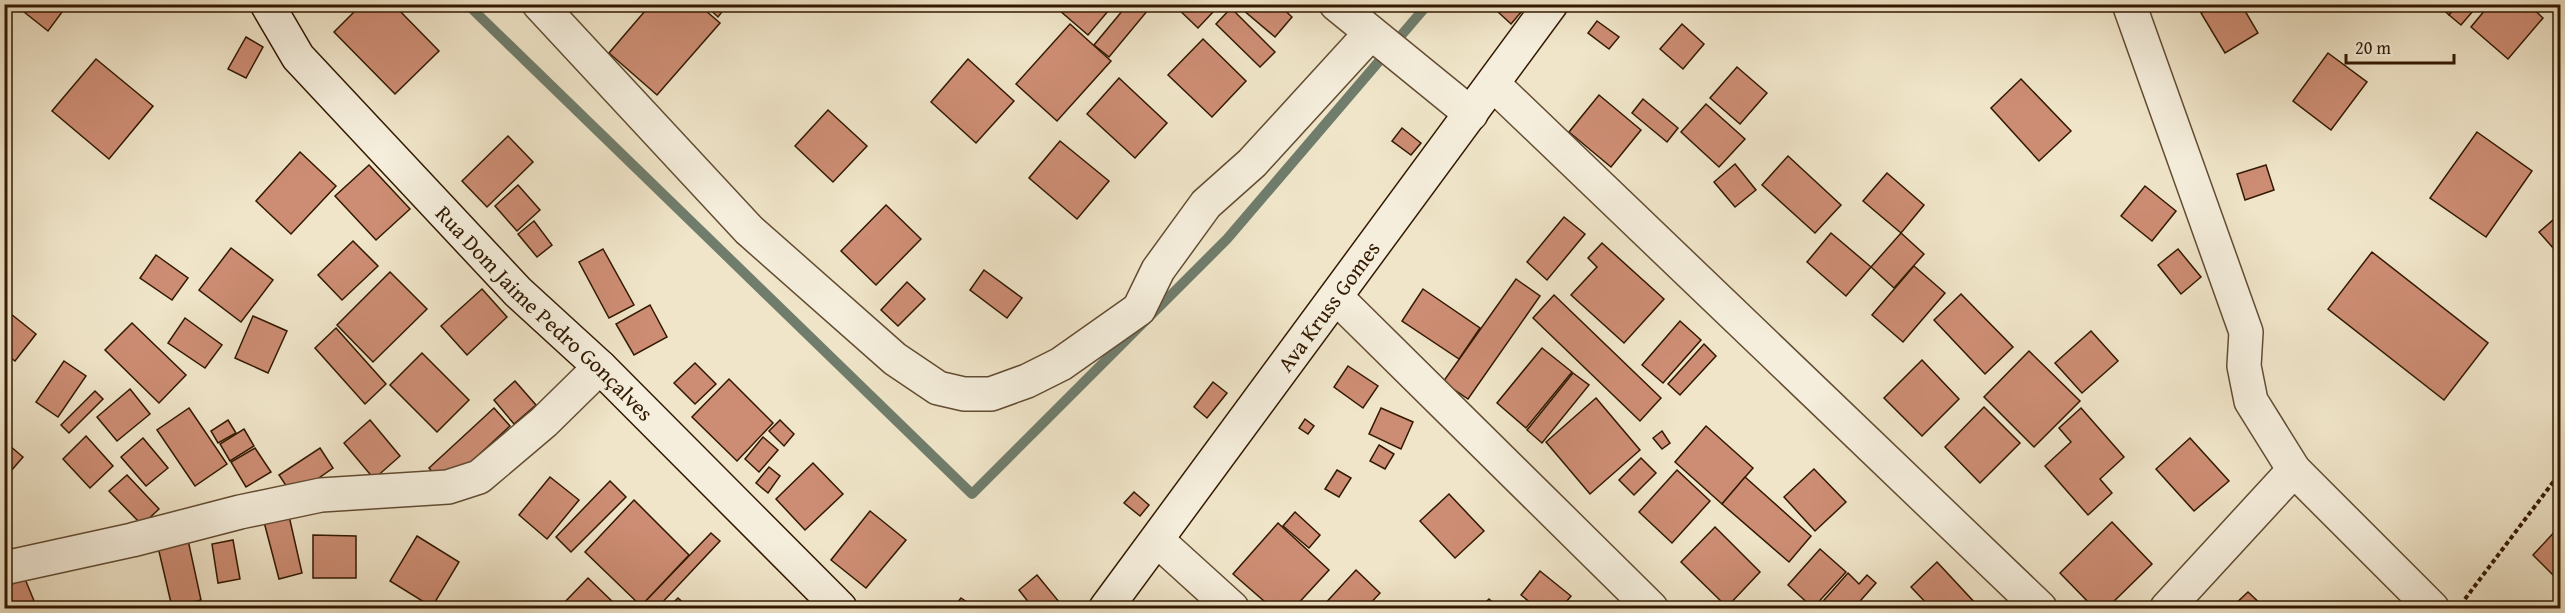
<svg xmlns="http://www.w3.org/2000/svg" width="2565" height="613" font-family="'Gentium Book Plus',serif">
	<style>
		.lines { fill: none; stroke-linecap: round; stroke-linejoin: round }
		.stream { stroke: #707d6c; stroke-width: 10 }
		.building { fill: #cd8d74; stroke: #321900; stroke-width: 1.5 }
		.street-casing { stroke: #624c32; stroke-width: 36 }
		.secondary-casing { stroke: #321900; stroke-width: 36 }
		.path { stroke: #321900; stroke-width: 4; stroke-dasharray: 4.5 3; stroke-linecap: butt }
		.street { stroke: #f5eedc; stroke-width: 33 }
		.secondary { stroke: #f5eedc; stroke-width: 33 }
		.labels { text-anchor: middle; dominant-baseline: central; stroke-width: 4.5; stroke-linejoin: round; paint-order: stroke }
		.street-label { font-size: 22px; fill: #321900; stroke: #f5eedc }
	</style>
	<rect width="100%" height="100%" fill="#f0e5c9"/>
	<filter id="stains"><feTurbulence type="fractalNoise" baseFrequency=".00333" numOctaves="4"/><feColorMatrix values="0 0 0 0 .2 0 0 0 0 .09 0 0 0 0 .02 0 0 0 .5 -.17"/></filter>
	<radialGradient id="worn" r=".72"><stop offset=".6" stop-color="#630" stop-opacity="0"/><stop offset="1" stop-color="#630" stop-opacity=".3"/></radialGradient>
	<g class="lines">
		<polyline class="stream" points="467,4 972,494 1227,239 1428,4"/>
	</g>
	<g class="building">
		<polygon points="14,4 68,4 48,31"/>
		<polygon points="362,4 393,4 439,51 395,94 334,32"/>
		<polygon points="651,4 698,4 720,23 657,95 609,53"/>
		<polygon points="704,4 728,4 718,17"/>
		<polygon points="1052,4 1114,4 1088,35"/>
		<polygon points="1128,4 1153,4 1109,57 1094,45"/>
		<polygon points="1173,4 1205,4 1213,12 1198,28"/>
		<polygon points="1236,4 1278,4 1292,17 1275,37"/>
		<polygon points="1503,4 1528,4 1511,24 1497,11"/>
		<polygon points="2215,4 2241,4 2258,33 2225,53 2201,13"/>
		<polygon points="2437,4 2458,4 2449,15"/>
		<polygon points="2458,4 2479,4 2461,25 2449,15"/>
		<polygon points="2490,4 2528,4 2543,18 2508,59 2471,27"/>
		<polygon points="1231,8 1275,52 1260,67 1216,24"/>
		<polygon points="1597,21 1619,37 1609,49 1588,33"/>
		<polygon points="1070,24 1111,61 1057,121 1016,84"/>
		<polygon points="1682,24 1704,44 1683,69 1660,49"/>
		<polygon points="246,37 263,47 246,78 228,69"/>
		<polygon points="1203,39 1246,81 1212,117 1168,75"/>
		<polygon points="2328,53 2367,82 2331,130 2293,101"/>
		<polygon points="96,59 153,106 109,159 52,111"/>
		<polygon points="968,59 1014,101 976,143 931,102"/>
		<polygon points="1737,67 1767,93 1740,124 1710,98"/>
		<polygon points="1119,78 1167,123 1135,158 1087,114"/>
		<polygon points="2021,79 2071,131 2039,161 1991,108"/>
		<polygon points="1599,95 1641,130 1611,167 1569,132"/>
		<polygon points="1643,99 1678,128 1667,142 1632,113"/>
		<polygon points="1706,104 1745,139 1719,167 1681,132"/>
		<polygon points="828,110 867,146 833,182 795,146"/>
		<polygon points="1402,128 1421,143 1411,155 1392,141"/>
		<polygon points="2477,132 2532,171 2486,237 2430,198"/>
		<polygon points="508,136 533,162 487,207 462,181"/>
		<polygon points="1060,141 1109,181 1077,219 1029,178"/>
		<polygon points="300,152 336,186 291,234 256,201"/>
		<polygon points="1788,156 1841,205 1815,233 1762,185"/>
		<polygon points="1735,164 1756,190 1735,207 1714,182"/>
		<polygon points="369,165 410,209 376,240 335,196"/>
		<polygon points="2266,165 2274,190 2245,200 2237,174"/>
		<polygon points="1887,173 1924,205 1901,233 1863,201"/>
		<polygon points="518,185 540,210 517,231 495,206"/>
		<polygon points="2145,186 2176,211 2152,241 2121,216"/>
		<polygon points="886,205 921,239 876,285 841,251"/>
		<polygon points="2560,214 2560,244 2554,249 2539,232"/>
		<polygon points="1564,217 1585,234 1547,280 1527,262"/>
		<polygon points="534,221 552,245 537,257 518,234"/>
		<polygon points="1831,233 1871,267 1846,296 1807,262"/>
		<polygon points="1901,233 1924,254 1894,288 1871,267"/>
		<polygon points="353,241 378,266 342,300 318,275"/>
		<polygon points="1602,243 1664,299 1624,343 1571,295 1597,267 1588,258"/>
		<polygon points="231,248 273,280 241,322 199,290"/>
		<polygon points="603,249 634,305 609,318 579,262"/>
		<polygon points="2178,249 2201,277 2181,294 2158,265"/>
		<polygon points="2372,252 2488,343 2444,400 2328,309"/>
		<polygon points="156,255 188,278 172,300 140,278"/>
		<polygon points="1914,266 1945,293 1903,342 1872,315"/>
		<polygon points="984,270 1022,298 1007,318 970,290"/>
		<polygon points="390,272 427,309 373,362 337,325"/>
		<polygon points="1516,279 1540,296 1468,399 1443,382"/>
		<polygon points="907,282 925,299 898,326 881,310"/>
		<polygon points="482,289 507,317 467,355 441,326"/>
		<polygon points="1423,289 1480,328 1459,359 1402,321"/>
		<polygon points="1961,294 2013,347 1985,374 1934,320"/>
		<polygon points="1554,295 1661,398 1640,421 1533,318"/>
		<polygon points="650,305 667,337 634,355 616,324"/>
		<polygon points="6,310 36,334 15,361 4,353"/>
		<polygon points="253,316 287,331 268,373 235,358"/>
		<polygon points="185,318 222,345 205,368 168,343"/>
		<polygon points="1680,321 1701,340 1663,383 1642,365"/>
		<polygon points="132,323 186,375 159,403 105,350"/>
		<polygon points="336,328 386,384 365,404 315,348"/>
		<polygon points="2091,331 2118,361 2082,393 2055,363"/>
		<polygon points="1704,344 1716,356 1680,395 1668,384"/>
		<polygon points="1542,348 1572,372 1526,428 1497,403"/>
		<polygon points="2029,351 2080,401 2034,447 1984,397"/>
		<polygon points="422,353 469,400 437,432 390,385"/>
		<polygon points="1922,360 1959,399 1922,436 1884,398"/>
		<polygon points="64,361 86,376 58,417 36,402"/>
		<polygon points="695,363 716,384 695,404 674,383"/>
		<polygon points="1348,366 1378,386 1363,408 1334,387"/>
		<polygon points="1573,373 1589,385 1542,443 1527,430"/>
		<polygon points="729,379 773,423 737,461 692,417"/>
		<polygon points="515,381 536,405 514,424 494,400"/>
		<polygon points="1213,382 1227,393 1207,418 1194,407"/>
		<polygon points="130,389 150,414 117,441 97,417"/>
		<polygon points="95,391 103,399 69,433 61,425"/>
		<polygon points="1596,398 1640,450 1590,494 1546,442"/>
		<polygon points="1984,407 2020,443 1980,483 1945,447"/>
		<polygon points="189,408 227,464 195,486 157,430"/>
		<polygon points="494,408 510,426 445,486 429,468"/>
		<polygon points="1381,408 1413,422 1401,449 1369,434"/>
		<polygon points="2081,408 2124,457 2100,479 2112,493 2088,515 2045,466 2071,442 2059,428"/>
		<polygon points="1305,419 1314,426 1308,434 1299,428"/>
		<polygon points="228,420 236,433 218,443 211,431"/>
		<polygon points="370,420 400,456 374,479 344,443"/>
		<polygon points="780,420 794,434 784,446 769,431"/>
		<polygon points="1706,426 1753,468 1722,504 1675,462"/>
		<polygon points="244,429 254,446 230,461 220,444"/>
		<polygon points="1662,431 1670,443 1662,449 1653,438"/>
		<polygon points="86,436 113,466 90,488 63,459"/>
		<polygon points="763,437 778,450 759,472 745,459"/>
		<polygon points="143,438 168,468 146,486 121,457"/>
		<polygon points="2190,438 2229,481 2194,511 2156,469"/>
		<polygon points="4,441 23,457 4,479"/>
		<polygon points="1379,445 1394,454 1385,469 1370,461"/>
		<polygon points="255,448 271,472 246,487 231,462"/>
		<polygon points="320,448 333,468 293,496 279,475"/>
		<polygon points="1641,458 1656,473 1634,495 1619,480"/>
		<polygon points="813,463 843,494 805,530 776,499"/>
		<polygon points="769,467 780,476 768,493 756,483"/>
		<polygon points="1814,469 1846,502 1815,531 1784,497"/>
		<polygon points="1337,470 1351,478 1339,497 1325,489"/>
		<polygon points="1677,470 1710,501 1672,543 1639,512"/>
		<polygon points="127,475 159,509 142,525 109,491"/>
		<polygon points="550,477 579,500 547,539 519,515"/>
		<polygon points="1745,477 1811,536 1789,562 1722,504"/>
		<polygon points="610,481 626,497 571,552 556,537"/>
		<polygon points="1134,492 1149,505 1140,516 1124,503"/>
		<polygon points="1449,494 1484,531 1455,558 1420,521"/>
		<polygon points="634,500 689,555 641,606 585,552"/>
		<polygon points="870,511 906,540 866,588 831,560"/>
		<polygon points="1295,512 1320,535 1309,548 1283,526"/>
		<polygon points="289,516 302,573 279,579 264,522"/>
		<polygon points="2112,522 2152,564 2107,608 2094,608 2060,573"/>
		<polygon points="1278,523 1329,570 1294,608 1272,608 1233,574"/>
		<polygon points="2560,526 2560,582 2533,555"/>
		<polygon points="1715,527 1760,572 1727,607 1681,562"/>
		<polygon points="711,533 720,541 657,608 639,608"/>
		<polygon points="313,535 356,536 356,578 313,578"/>
		<polygon points="417,536 459,562 432,607 390,581"/>
		<polygon points="188,540 201,600 172,607 158,547"/>
		<polygon points="233,540 240,579 218,583 212,544"/>
		<polygon points="1820,549 1846,572 1813,608 1788,585"/>
		<polygon points="1937,562 1977,605 1973,608 1931,608 1911,587"/>
		<polygon points="1356,570 1380,593 1366,608 1321,608"/>
		<polygon points="1540,571 1571,596 1561,608 1537,608 1521,595"/>
		<polygon points="1848,573 1859,584 1867,575 1876,583 1854,608 1817,608"/>
		<polygon points="1037,575 1060,603 1053,608 1033,608 1019,590"/>
		<polygon points="588,578 619,608 559,608"/>
		<polygon points="25,579 37,608 4,608 4,587"/>
		<polygon points="2248,592 2265,608 2231,608"/>
		<polygon points="678,598 689,608 668,608"/>
		<polygon points="961,598 976,608 953,608"/>
		<polygon points="1489,599 1499,608 1480,608"/>
	</g>
	<g class="lines">
		<defs>
			<g id="street">
				<polyline points="539,4 749,230 895,359 938,388 964,394 991,394 1027,381 1061,364 1139,309 1158,270 1206,204 1252,163 1371,33"/>
				<polyline points="1336,4 1471,114"/>
				<polyline points="2129,4 2246,332 2244,366 2251,401 2294,470 2432,608"/>
				<polyline points="1493,84 2040,608"/>
				<polyline points="1336,297 1651,608"/>
				<polyline points="1157,540 1232,608"/>
				<polyline points="4,568 132,540 240,512 321,495 448,487 479,477 544,422 600,367"/>
				<polyline points="2167,608 2294,470"/>
			</g>
			<g id="secondary">
				<path id="s1" d="M267,4L298,57L518,292L600,367L840,608"/>
				<path id="s2" d="M1106,608L1551,4"/>
			</g>
		</defs>
		<use href="#street" class="street-casing"/>
		<use href="#secondary" class="secondary-casing"/>
		<polyline class="path" points="2465,599 2560,473"/>
		<use href="#street" class="street"/>
		<use href="#secondary" class="secondary"/>
	</g>
	<g class="labels">
		<g class="street-label">
			<text stroke="none"><textPath href="#s2" startOffset="375">Ava Kruss Gomes</textPath></text>
			<text stroke="none"><textPath href="#s1" startOffset="417">Rua Dom Jaime Pedro Gonçalves</textPath></text>
		</g>
	</g>
	<rect width="2565" height="613" fill="none" stroke="#f0e5c9" stroke-width="24"/>
	<rect x="6" y="6" width="2553" height="601" fill="none" stroke="#321900" stroke-width="3"/>
	<rect x="12" y="12" width="2541" height="589" fill="none" stroke="#321900" stroke-width="1.5"/>
	<path d="M2346 54v9h108v-9" fill="none" stroke="#321900" stroke-width="3"/>
	<text x="2355" y="54" font-size="18" fill="#321900" stroke="#f5eedc" stroke-width="4.5" paint-order="stroke">20 m</text>
	<rect width="100%" height="100%" filter="url(#stains)"/>
	<rect width="100%" height="100%" fill="url(#worn)"/>
</svg>
